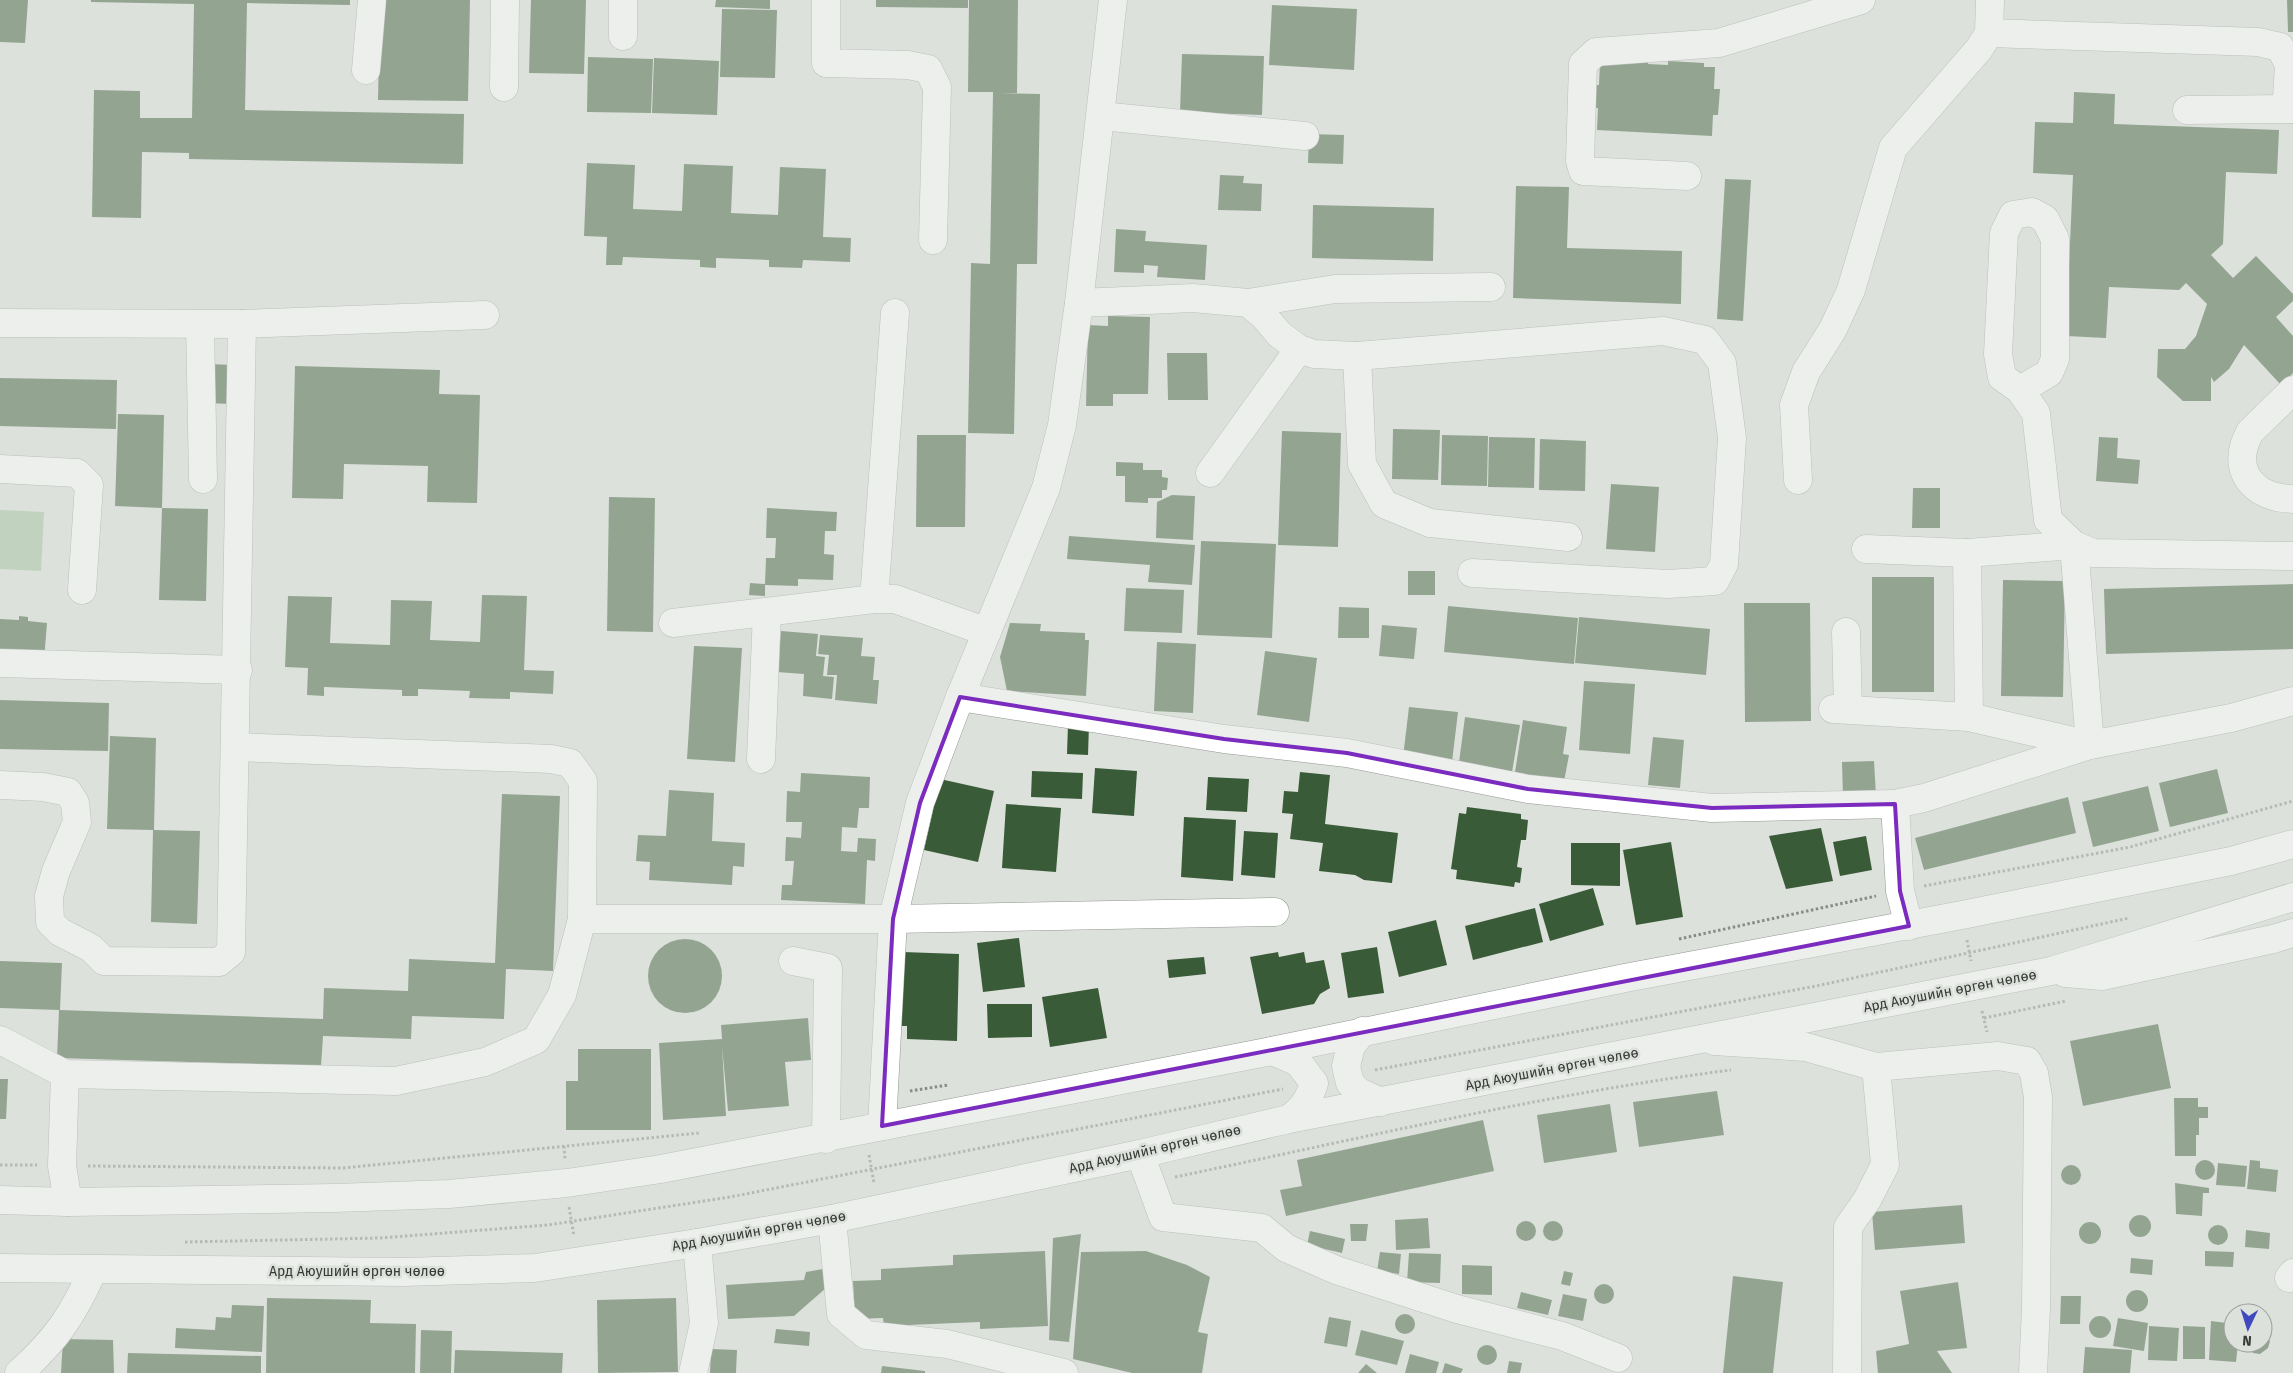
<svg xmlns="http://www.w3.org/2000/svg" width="2293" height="1373" font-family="'Fira Sans',sans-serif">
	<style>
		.green { fill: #9fc19b }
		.building { fill: #3a5b37 }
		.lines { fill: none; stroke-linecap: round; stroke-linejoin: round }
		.minor-casing { stroke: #939792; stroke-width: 29 }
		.major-casing { stroke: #939792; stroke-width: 29 }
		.path { stroke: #888b88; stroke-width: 3; stroke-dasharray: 2.5 2.5; stroke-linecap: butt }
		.minor { stroke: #fff; stroke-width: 28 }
		.major { stroke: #fff; stroke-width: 28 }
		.marked { fill: none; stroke: #7b2cbf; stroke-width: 4; stroke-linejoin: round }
		.labels { text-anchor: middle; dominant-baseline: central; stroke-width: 5; stroke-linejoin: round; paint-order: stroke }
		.street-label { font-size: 14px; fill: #383a38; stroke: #dde1dc }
	</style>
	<rect width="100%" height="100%" fill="#dde1dc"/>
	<polygon class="green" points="0,510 44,512 41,571 0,569"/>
	<g class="building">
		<polygon points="0,0 28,0 25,43 0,42"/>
		<polygon points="91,0 350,0 350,5 247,3 245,110 464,114 463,164 189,159 189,153 142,152 141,218 92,217 94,90 140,91 140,118 192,118 194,4 91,2"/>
		<polygon points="380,0 470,0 468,101 378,100"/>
		<polygon points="531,0 586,0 584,74 529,73"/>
		<polygon points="716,0 770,0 770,9 715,7"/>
		<polygon points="876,0 968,0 968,8 876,7"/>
		<polygon points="969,0 1018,0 1017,93 1000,93 1040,94 1037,264 1017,264 1014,434 968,433 971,263 990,264 993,92 968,92"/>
		<polygon points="2287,0 2293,0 2293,32 2288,32"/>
		<polygon points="1272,5 1357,9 1354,70 1269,65"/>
		<polygon points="722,9 777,10 775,78 720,77"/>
		<polygon points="1182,54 1264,56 1262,115 1180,112"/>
		<polygon points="588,57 653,59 651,113 587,112"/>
		<polygon points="654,58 719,61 717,115 652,113"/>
		<polygon points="1648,61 1648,64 1668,65 1668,61 1704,63 1704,67 1715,67 1714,89 1720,89 1718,115 1713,115 1712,136 1597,130 1598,108 1593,108 1594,85 1599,85 1600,62"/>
		<polygon points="2074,92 2115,94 2114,124 2279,130 2277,174 2226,172 2223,244 2211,255 2233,278 2256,256 2293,294 2293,301 2276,317 2293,336 2293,373 2281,385 2244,345 2229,369 2214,382 2211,377 2211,401 2183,401 2157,377 2158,349 2185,349 2196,336 2207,304 2186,283 2179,290 2109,287 2106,338 2066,336 2073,175 2033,173 2035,122 2073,123"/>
		<polygon points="1309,134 1344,135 1343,164 1308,163"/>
		<polygon points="587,163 635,165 633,209 682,211 684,164 733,166 731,213 778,215 780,167 826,169 823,237 851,238 850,262 803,260 802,268 769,267 769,260 716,258 716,268 700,267 700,260 623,257 622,265 606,265 607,237 584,236"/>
		<polygon points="1220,175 1244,176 1243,183 1262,184 1261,211 1218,210"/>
		<polygon points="1725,179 1751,180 1743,321 1717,319"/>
		<polygon points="1516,186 1569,187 1567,248 1682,251 1681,304 1513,298"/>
		<polygon points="1313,205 1434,208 1433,261 1312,258"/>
		<polygon points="1116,229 1146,231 1145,241 1207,245 1205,280 1157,277 1158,266 1144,265 1144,273 1114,272"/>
		<polygon points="1108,316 1150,317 1148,394 1113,394 1113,406 1086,406 1088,325 1108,326"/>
		<polygon points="1167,353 1207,353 1208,400 1168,400"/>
		<polygon points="208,364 233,365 231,404 206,403"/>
		<polygon points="295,366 440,370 439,394 480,395 477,503 427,502 428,466 344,464 343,499 292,498"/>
		<polygon points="0,378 117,380 116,429 0,426"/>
		<polygon points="118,414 164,415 162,508 115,506"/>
		<polygon points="1393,429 1440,430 1438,480 1392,479"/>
		<polygon points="1282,431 1341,433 1338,547 1278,545"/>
		<polygon points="917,435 966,435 965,527 916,527"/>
		<polygon points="1442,435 1488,436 1487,486 1441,485"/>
		<polygon points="1489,437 1535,438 1534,488 1488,487"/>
		<polygon points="2099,437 2118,438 2117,458 2140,460 2138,484 2096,481"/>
		<polygon points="1540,439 1586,441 1585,491 1539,490"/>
		<polygon points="1116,462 1143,463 1143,470 1162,470 1162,477 1168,478 1167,490 1162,490 1162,498 1148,498 1148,503 1125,502 1125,476 1116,476"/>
		<polygon points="1611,484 1659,487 1655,552 1606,549"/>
		<polygon points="1913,488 1940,488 1940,528 1912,528"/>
		<polygon points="1172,495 1195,496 1193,540 1156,538 1157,502"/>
		<polygon points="609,497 655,498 653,632 607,631"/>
		<polygon points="162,508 208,509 206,601 159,600"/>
		<polygon points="767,508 837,512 836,531 825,531 824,554 834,555 833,580 798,579 798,586 765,585 765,596 749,595 750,583 765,584 766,558 775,558 776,538 766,538"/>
		<polygon points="1069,536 1195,545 1192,585 1148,582 1150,565 1067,559"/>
		<polygon points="1201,541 1276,544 1272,638 1197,635"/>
		<rect x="1408" y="571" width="27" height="24"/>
		<rect x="1872" y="577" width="62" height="115"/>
		<polygon points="2003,580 2065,581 2063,697 2001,696"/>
		<polygon points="2293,584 2293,649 2106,654 2104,589"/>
		<polygon points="1126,588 1184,590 1182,633 1124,631"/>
		<polygon points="482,595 527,596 524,670 554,671 553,694 510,692 510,699 469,698 470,691 418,689 418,696 402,696 402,690 324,687 324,696 307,695 308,668 285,667 288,596 332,597 330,643 390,645 391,600 432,601 430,640 480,642"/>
		<polygon points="1744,603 1810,603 1811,721 1745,722"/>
		<polygon points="1448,606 1578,618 1574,664 1444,652"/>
		<polygon points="1339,607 1369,608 1369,638 1338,638"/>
		<polygon points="19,616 28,617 28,621 47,623 44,660 0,657 0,619 19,620"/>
		<polygon points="1579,617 1710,629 1706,675 1575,663"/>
		<polygon points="1010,623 1041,624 1040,631 1085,633 1085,640 1089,640 1086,696 1007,691 1000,657"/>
		<polygon points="1382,625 1417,628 1414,659 1379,656"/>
		<polygon points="781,631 818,634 816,656 825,657 823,676 834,677 832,699 803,696 804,674 777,672"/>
		<polygon points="820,635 863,638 861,656 875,657 873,680 879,680 877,704 835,700 837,675 827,675 829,655 818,654"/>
		<polygon points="1157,642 1196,644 1193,713 1154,711"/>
		<polygon points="694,646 742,648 735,762 687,759"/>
		<polygon points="1265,651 1317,658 1309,722 1257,715"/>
		<polygon points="1584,681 1635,684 1630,754 1579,750"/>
		<polygon points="0,700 109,703 108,751 0,749"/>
		<polygon points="1409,707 1458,712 1452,762 1403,757"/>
		<polygon points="1465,717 1520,725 1511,778 1458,770"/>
		<polygon points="1523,720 1567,727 1563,754 1569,755 1563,787 1514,779"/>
		<polygon points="1068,724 1089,725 1088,755 1067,754"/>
		<polygon points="110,736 156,738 154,830 200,831 197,924 151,922 153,830 107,829"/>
		<polygon points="1653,737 1684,740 1680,788 1648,785"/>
		<polygon points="1874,761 1876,795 1843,797 1842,762"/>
		<polygon points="1095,768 1137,771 1134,816 1092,813"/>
		<polygon points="2217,769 2228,813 2170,827 2159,783"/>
		<polygon points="1032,771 1083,773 1082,799 1031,797"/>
		<polygon points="1300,772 1330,775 1325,824 1398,833 1392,883 1364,880 1355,875 1319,871 1323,843 1290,839 1293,814 1282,813 1284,791 1298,792"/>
		<polygon points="801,773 870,777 869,808 859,808 857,828 842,827 841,851 857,852 858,838 876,839 875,861 867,860 865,904 781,900 782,885 792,885 794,861 785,861 786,837 801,838 802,822 786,822 787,791 800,792"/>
		<polygon points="1208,777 1249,779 1247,812 1206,810"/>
		<polygon points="940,779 994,791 978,862 924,850"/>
		<polygon points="2148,786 2159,831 2093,847 2082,802"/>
		<polygon points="669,790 714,793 712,841 745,843 744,867 733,866 732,885 649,880 650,862 636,861 638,835 666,836"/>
		<polygon points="502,794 560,796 553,971 506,969 504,1019 412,1016 411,1039 323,1036 321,1066 57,1058 59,1010 0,1008 0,961 62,963 60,1010 323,1019 324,988 408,991 409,959 495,963"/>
		<polygon points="2068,797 2076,833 1924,870 1915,838"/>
		<polygon points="1006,804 1061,808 1056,872 1002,868"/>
		<polygon points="1467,807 1521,814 1521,819 1528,820 1526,840 1521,840 1517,867 1522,868 1520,883 1515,882 1514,887 1456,879 1457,870 1451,869 1459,813 1466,814"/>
		<polygon points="1184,817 1236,820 1233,881 1181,877"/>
		<polygon points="1821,828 1833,881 1786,889 1769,836"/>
		<polygon points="1244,831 1278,833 1275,878 1241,875"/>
		<polygon points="1866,836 1872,870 1840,876 1833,842"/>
		<polygon points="1671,842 1683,917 1636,925 1623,850"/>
		<polygon points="1571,843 1620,843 1620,886 1571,885"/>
		<polygon points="1593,888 1604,925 1550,941 1539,904"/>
		<polygon points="1535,908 1543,942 1473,960 1465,926"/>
		<polygon points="1436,920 1447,965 1399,977 1388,932"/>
		<polygon points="1019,938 1025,987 983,992 977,943"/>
		<circle cx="685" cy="976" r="37"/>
		<polygon points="1377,947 1384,993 1348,998 1341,953"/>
		<polygon points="903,952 959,954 957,1041 907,1039 907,1026 901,1026"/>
		<polygon points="1278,952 1279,957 1304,952 1306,963 1324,960 1330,988 1320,994 1314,1004 1262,1014 1250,957"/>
		<polygon points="1204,957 1206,974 1169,978 1167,960"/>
		<polygon points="1098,988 1107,1038 1050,1047 1042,997"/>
		<polygon points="987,1004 1032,1004 1032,1037 988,1038"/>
		<polygon points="808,1018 811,1060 785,1062 789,1106 728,1111 722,1046 726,1116 663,1120 659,1043 722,1039 721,1025"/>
		<polygon points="2158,1024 2171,1088 2083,1106 2070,1041"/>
		<polygon points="578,1049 651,1049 651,1130 566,1130 566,1081 578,1081"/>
		<polygon points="0,1079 8,1079 6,1119 0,1119"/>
		<polygon points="1717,1091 1724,1135 1639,1147 1633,1102"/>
		<polygon points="2174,1098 2198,1098 2198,1107 2208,1107 2208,1118 2199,1118 2199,1135 2196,1135 2196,1156 2175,1156"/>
		<polygon points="1610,1104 1617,1152 1544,1163 1537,1115"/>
		<polygon points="1483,1120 1494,1171 1286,1216 1280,1190 1302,1186 1297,1160"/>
		<polygon points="2250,1160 2260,1161 2260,1168 2278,1170 2276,1192 2247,1189"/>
		<circle cx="2205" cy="1170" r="10"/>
		<polygon points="2218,1163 2247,1166 2245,1187 2216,1185"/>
		<circle cx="2071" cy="1175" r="10"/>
		<polygon points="2175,1183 2209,1188 2209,1193 2203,1193 2202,1216 2176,1214"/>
		<polygon points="1962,1205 1965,1243 1875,1250 1872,1212"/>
		<circle cx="2140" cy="1226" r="11"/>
		<polygon points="1428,1218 1430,1248 1396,1250 1395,1220"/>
		<circle cx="1553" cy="1231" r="10"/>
		<circle cx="1526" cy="1231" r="10"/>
		<circle cx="2090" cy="1233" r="11"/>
		<polygon points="1350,1224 1368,1224 1366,1241 1351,1241"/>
		<circle cx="2218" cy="1235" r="10"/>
		<polygon points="2246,1230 2270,1233 2269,1249 2245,1247"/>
		<polygon points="1310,1231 1345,1239 1342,1253 1307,1245"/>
		<polygon points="1081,1234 1069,1342 1049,1340 1053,1238"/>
		<polygon points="1045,1251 1048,1326 980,1329 980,1322 884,1326 883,1318 855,1319 853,1281 881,1280 881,1269 953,1265 953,1255"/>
		<polygon points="1146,1251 1187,1265 1210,1277 1198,1332 1208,1334 1202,1373 1132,1373 1073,1359 1081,1252"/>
		<polygon points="2205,1251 2234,1252 2233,1267 2205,1266"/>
		<polygon points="1380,1252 1401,1254 1399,1274 1377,1271"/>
		<polygon points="1409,1253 1441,1254 1440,1283 1407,1282"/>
		<polygon points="2131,1258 2153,1260 2152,1275 2130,1273"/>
		<polygon points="1462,1265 1492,1266 1492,1295 1462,1294"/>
		<polygon points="823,1269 826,1288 794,1316 728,1319 726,1285 804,1280 806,1272"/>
		<polygon points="1564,1271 1573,1273 1570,1286 1561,1284"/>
		<polygon points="1733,1276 1783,1282 1773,1373 1723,1373"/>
		<polygon points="1958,1282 1967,1348 1937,1351 1952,1373 1878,1373 1876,1351 1909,1344 1900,1291"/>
		<circle cx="1604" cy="1294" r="10"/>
		<circle cx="2137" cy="1301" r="11"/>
		<polygon points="1521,1292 1552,1300 1548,1315 1517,1308"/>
		<polygon points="1563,1294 1587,1299 1583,1321 1558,1316"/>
		<polygon points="2061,1296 2081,1296 2080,1324 2060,1324"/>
		<polygon points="267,1298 371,1300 370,1323 416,1324 415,1373 266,1373"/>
		<polygon points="676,1298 678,1372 598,1373 597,1300"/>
		<polygon points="232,1305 264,1306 262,1352 175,1348 176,1328 215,1330 216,1317 231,1318"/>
		<circle cx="1405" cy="1324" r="10"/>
		<circle cx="2100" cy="1327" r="11"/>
		<polygon points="1329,1317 1351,1321 1347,1347 1324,1343"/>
		<polygon points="2118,1318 2148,1323 2144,1351 2113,1346"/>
		<polygon points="2211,1321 2227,1323 2226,1338 2233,1338 2233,1343 2238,1343 2236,1362 2209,1360"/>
		<polygon points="2149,1326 2179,1328 2177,1361 2148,1360"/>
		<polygon points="2183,1326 2205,1327 2205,1359 2183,1359"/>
		<polygon points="776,1329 810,1332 809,1346 774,1343"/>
		<polygon points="421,1330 452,1331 451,1373 420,1373"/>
		<polygon points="1361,1330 1404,1341 1397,1365 1355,1355"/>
		<polygon points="2263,1333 2270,1341 2268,1348 2260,1354 2253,1353 2247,1343 2263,1343"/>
		<polygon points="63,1339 113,1340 114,1373 61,1373"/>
		<circle cx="1487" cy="1355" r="10"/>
		<polygon points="2085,1347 2132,1350 2130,1373 2083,1373"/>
		<polygon points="711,1349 737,1350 736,1373 710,1373"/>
		<polygon points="455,1350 563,1353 562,1373 454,1373"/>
		<polygon points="128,1353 261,1356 261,1373 127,1373"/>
		<polygon points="1410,1354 1439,1362 1436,1373 1405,1373"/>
		<polygon points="1509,1361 1522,1363 1520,1373 1507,1373"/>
		<polygon points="1445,1363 1463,1369 1461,1373 1442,1373"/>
		<polygon points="1366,1364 1377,1373 1358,1373"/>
		<polygon points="882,1366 925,1371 925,1373 881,1373"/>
	</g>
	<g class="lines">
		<defs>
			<g id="minor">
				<polyline points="826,0 826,63 908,65 928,69 937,87 933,240"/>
				<polyline points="1989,33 2258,42 2280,47 2289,65 2287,98 2293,109"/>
				<polyline points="623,36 623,0"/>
				<polyline points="366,70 372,0"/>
				<polyline points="504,87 505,0"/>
				<polyline points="2187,110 2293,109"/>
				<polyline points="1101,116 1305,136"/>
				<polyline points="1687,176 1583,171 1580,161 1583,64 1596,52 1719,43 1861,0"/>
				<polyline points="1079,303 1193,298 1248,303 1263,315 1279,334 1299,349 1314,354 1357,356 1663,331 1705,340 1722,363 1732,438 1724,564 1715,581 1668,584 1472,573"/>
				<polyline points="1248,303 1335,289 1491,287"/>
				<polyline points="0,323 242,324 231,952 219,962 104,961 91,948 60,932 50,922 49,896 56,871 77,822 75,803 68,792 43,787 0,785"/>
				<polyline points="200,324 203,479"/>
				<polyline points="242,324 485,315"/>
				<polyline points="1357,356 1362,464 1384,504 1430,523 1568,537"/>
				<polyline points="2020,390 2049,373 2055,359 2055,239 2045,219 2032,212 2013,215 2004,233 1998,354 2002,377 2020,390 2036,413 2048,520 2074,545 2093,553 2293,556"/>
				<path d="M2293,390L2250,432C2229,470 2253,498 2293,499"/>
				<polyline points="0,469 77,473 89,485 82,590"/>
				<polyline points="1210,473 1299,349"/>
				<polyline points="1798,480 1794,405 1806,372 1833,329 1851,290 1893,148 1979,49 1989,33 1990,0"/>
				<polyline points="1967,553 1969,717"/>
				<polyline points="874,599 895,313"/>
				<polyline points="673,623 874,599 895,599 987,632"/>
				<polyline points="1846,632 1848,709"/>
				<polyline points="0,663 238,670"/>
				<polyline points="960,697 1224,739 1347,753 1528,789 1712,808 1895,804"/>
				<polyline points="1833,709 1969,717 2090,745 2074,545 1967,553 1866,549"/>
				<polyline points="761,759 767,612"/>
				<polyline points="582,919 893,919 1275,912"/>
				<polyline points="1909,926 1900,891 1895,804 1924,798 2090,745 2231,718 2293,701"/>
				<polyline points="793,961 828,968 826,1139"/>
				<polyline points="0,1040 65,1074 396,1081 485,1062 536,1040 562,995 582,919 583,781 570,763 551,759 236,747"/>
				<polyline points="1714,1041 1806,1047 1876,1067 1998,1056 2027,1061 2034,1073 2038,1097 2036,1308 2033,1373"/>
				<polyline points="65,1074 62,1166 68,1202"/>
				<polyline points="882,1126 893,919 920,803 960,697 1046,488 1062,425 1079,303 1113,0"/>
				<polyline points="1140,1154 1163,1217 1262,1228 1286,1248 1336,1270 1457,1309 1562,1336 1618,1358"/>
				<polyline points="832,1219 841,1314 866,1335 947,1344 1064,1373"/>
				<polyline points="2289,1278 2293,1273"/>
				<path d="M19,1373C56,1340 73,1315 93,1270"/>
				<polyline points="693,1373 704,1323 697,1243"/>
				<polyline points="1847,1373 1848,1227 1867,1200 1885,1165 1876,1067"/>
			</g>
			<g id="major">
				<polyline points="2065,973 2102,976 2273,939 2293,933"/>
				<polyline points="1363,1031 1351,1046 1346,1066 1350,1083 1359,1092 1381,1102"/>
				<path d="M1272,1051L1298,1062L1314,1083C1309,1100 1303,1108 1289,1119"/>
				<polyline points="0,1200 68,1202 335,1198 449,1194 567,1183 661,1169 1272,1051 1625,978 1962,915 2231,861 2293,844"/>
				<polyline points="0,1268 404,1272 535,1268 697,1243 832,1219 1140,1154 1289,1119 2051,971 2293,897"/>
			</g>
		</defs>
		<use href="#minor" class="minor-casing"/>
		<use href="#major" class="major-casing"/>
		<g class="path">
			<polyline points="1924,886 2130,847 2293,801"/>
			<polyline points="1679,939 1876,896"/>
			<polyline points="1967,940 1971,961"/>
			<polyline points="1982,1011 1987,1032"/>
			<polyline points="1984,1018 2066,1001"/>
			<polyline points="1375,1070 1821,985 2129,918"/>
			<polyline points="910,1091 948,1085"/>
			<polyline points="564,1146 565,1159"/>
			<polyline points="869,1155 874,1183"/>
			<polyline points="0,1165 37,1165"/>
			<polyline points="88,1166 343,1168 700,1133"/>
			<path d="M1175,1177C1359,1139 1544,1094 1731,1070"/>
			<polyline points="569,1207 574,1236"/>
			<polyline points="185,1242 380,1238 548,1225 730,1197 1283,1089"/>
		</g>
		<use href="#minor" class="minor"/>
		<use href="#major" class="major"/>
	</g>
	<path d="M0 0H2293V1373H0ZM960,697L1224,739L1347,753L1528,789L1712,808L1895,804L1900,891L1909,926L882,1126L893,919L920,803Z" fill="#dde1dc" fill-opacity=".55" fill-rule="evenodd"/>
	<path class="marked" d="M960,697L1224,739L1347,753L1528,789L1712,808L1895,804L1900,891L1909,926L882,1126L893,919L920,803Z"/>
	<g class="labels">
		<g class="street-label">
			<text transform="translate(1950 991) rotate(-11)">Ард Аюушийн өргөн чөлөө</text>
			<text transform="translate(1552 1069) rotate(-11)">Ард Аюушийн өргөн чөлөө</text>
			<text transform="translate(1155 1149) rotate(-13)">Ард Аюушийн өргөн чөлөө</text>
			<text transform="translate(759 1231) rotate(-10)">Ард Аюушийн өргөн чөлөө</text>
			<text x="357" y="1271">Ард Аюушийн өргөн чөлөө</text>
		</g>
	</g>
	<g transform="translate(2248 1328) rotate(184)"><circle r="24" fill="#dde1dc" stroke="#9b9e9a"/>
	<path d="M0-4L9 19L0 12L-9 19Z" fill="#404abe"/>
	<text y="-8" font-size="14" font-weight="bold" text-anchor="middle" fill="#383a38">N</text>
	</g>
</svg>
